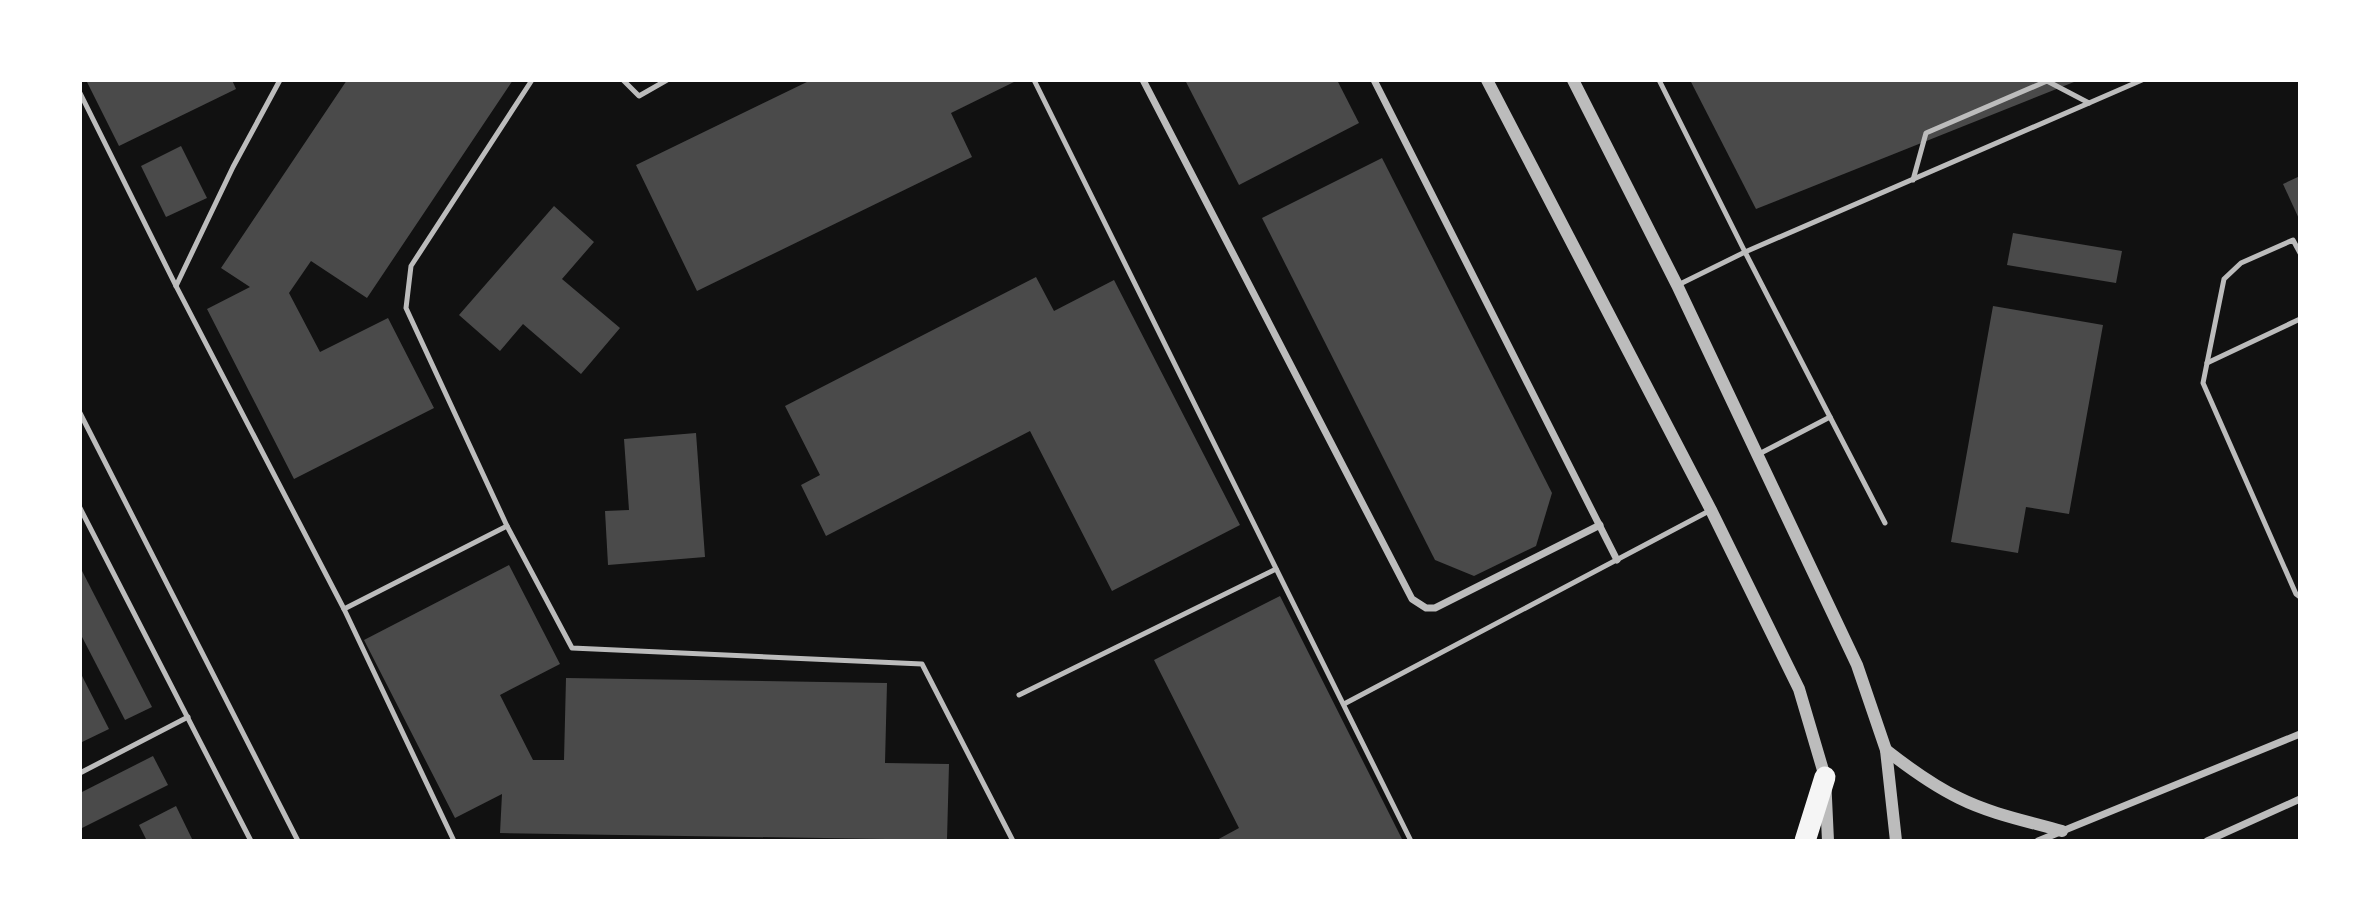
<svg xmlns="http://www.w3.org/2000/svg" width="2380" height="921" font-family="Lora,serif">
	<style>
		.building { fill: #4a4a4a }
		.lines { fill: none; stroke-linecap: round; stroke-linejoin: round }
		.service { stroke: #bcbcbc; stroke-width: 5 }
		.minor { stroke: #bcbcbc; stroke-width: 7 }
		.tertiary { stroke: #bcbcbc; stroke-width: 12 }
		.motorway { stroke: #f5f5f5; stroke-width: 21 }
	</style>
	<rect width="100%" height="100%" fill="#111"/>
	<g class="building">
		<polygon points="86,80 232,80 236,89 119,146"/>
		<polygon points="347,80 513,80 367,298 311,261 289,293 320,352 388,318 434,408 294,479 207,309 250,287 221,268"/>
		<polygon points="811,80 1018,80 951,113 972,157 697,291 636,165"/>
		<polygon points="1185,80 1337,80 1359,123 1239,185"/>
		<polygon points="1690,80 2079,80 1756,209"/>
		<polygon points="181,146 207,198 166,217 141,166"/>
		<polygon points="1382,158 1552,493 1536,546 1474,576 1435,560 1262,218"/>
		<polygon points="2300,176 2300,221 2283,184"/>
		<polygon points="554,206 594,242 562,279 620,328 581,374 523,324 500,351 459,315"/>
		<polygon points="2013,233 2122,251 2116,283 2007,265"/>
		<polygon points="1036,277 1054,311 1114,280 1240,525 1112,591 1030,431 826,536 801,485 820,475 785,406"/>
		<polygon points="1993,306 2103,325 2069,514 2026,507 2018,553 1951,542"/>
		<polygon points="696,433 705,557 608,565 605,511 629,510 624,439"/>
		<polygon points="509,565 560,664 500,695 533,760 564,760 566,678 887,683 885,763 949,764 947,840 500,833 502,794 455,818 364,640"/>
		<polygon points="80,567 152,707 125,720 80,633"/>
		<polygon points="1280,596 1403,841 1215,841 1239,828 1154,660"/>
		<polygon points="80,672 109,729 80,743"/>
		<polygon points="153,756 168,785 80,829 80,793"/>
		<polygon points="176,806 193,841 147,841 139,825"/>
	</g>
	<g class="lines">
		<g class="service">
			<polyline points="623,80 639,96 667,80"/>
			<polyline points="1034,80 1411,841"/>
			<polyline points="1659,80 1745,252 2142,80"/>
			<polyline points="80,93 176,286 344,609 454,841"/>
			<polyline points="1913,180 1926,133 2047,81 2089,103"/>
			<polyline points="2300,253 2293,240 2241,263 2224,279 2203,383 2296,594 2300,597"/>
			<polyline points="1678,285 1745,252 1830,417 1759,454"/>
			<polyline points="176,286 233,167 280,80"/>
			<polyline points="2207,363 2300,319"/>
			<polyline points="80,413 298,841"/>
			<polyline points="1830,417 1885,523"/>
			<polyline points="80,508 251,841"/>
			<polyline points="507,526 406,308 411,266 532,80"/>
			<polyline points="344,609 507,526 572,648 922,664 1013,841"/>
			<polyline points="1019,695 1276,569"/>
			<polyline points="1344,704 1709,511"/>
			<polyline points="80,773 188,717"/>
		</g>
		<g class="minor">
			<polyline points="1143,80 1412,599 1426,608 1435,608 1600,525"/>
			<polyline points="1374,80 1617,560"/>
			<polyline points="2038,841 2300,734"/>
			<polyline points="2207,841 2300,799"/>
		</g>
		<g class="tertiary">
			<polyline points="1487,80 1711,510 1799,689 1825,777 1828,841"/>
			<polyline points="1573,80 1677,285 1857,665 1886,750 1896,841"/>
			<path d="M1886,750C1909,768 1932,785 1959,798C1991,814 2027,821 2062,831"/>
		</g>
		<polyline class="motorway" points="1805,841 1825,777"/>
	</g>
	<rect width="2380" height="921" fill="none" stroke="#ffffff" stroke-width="164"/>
</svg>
